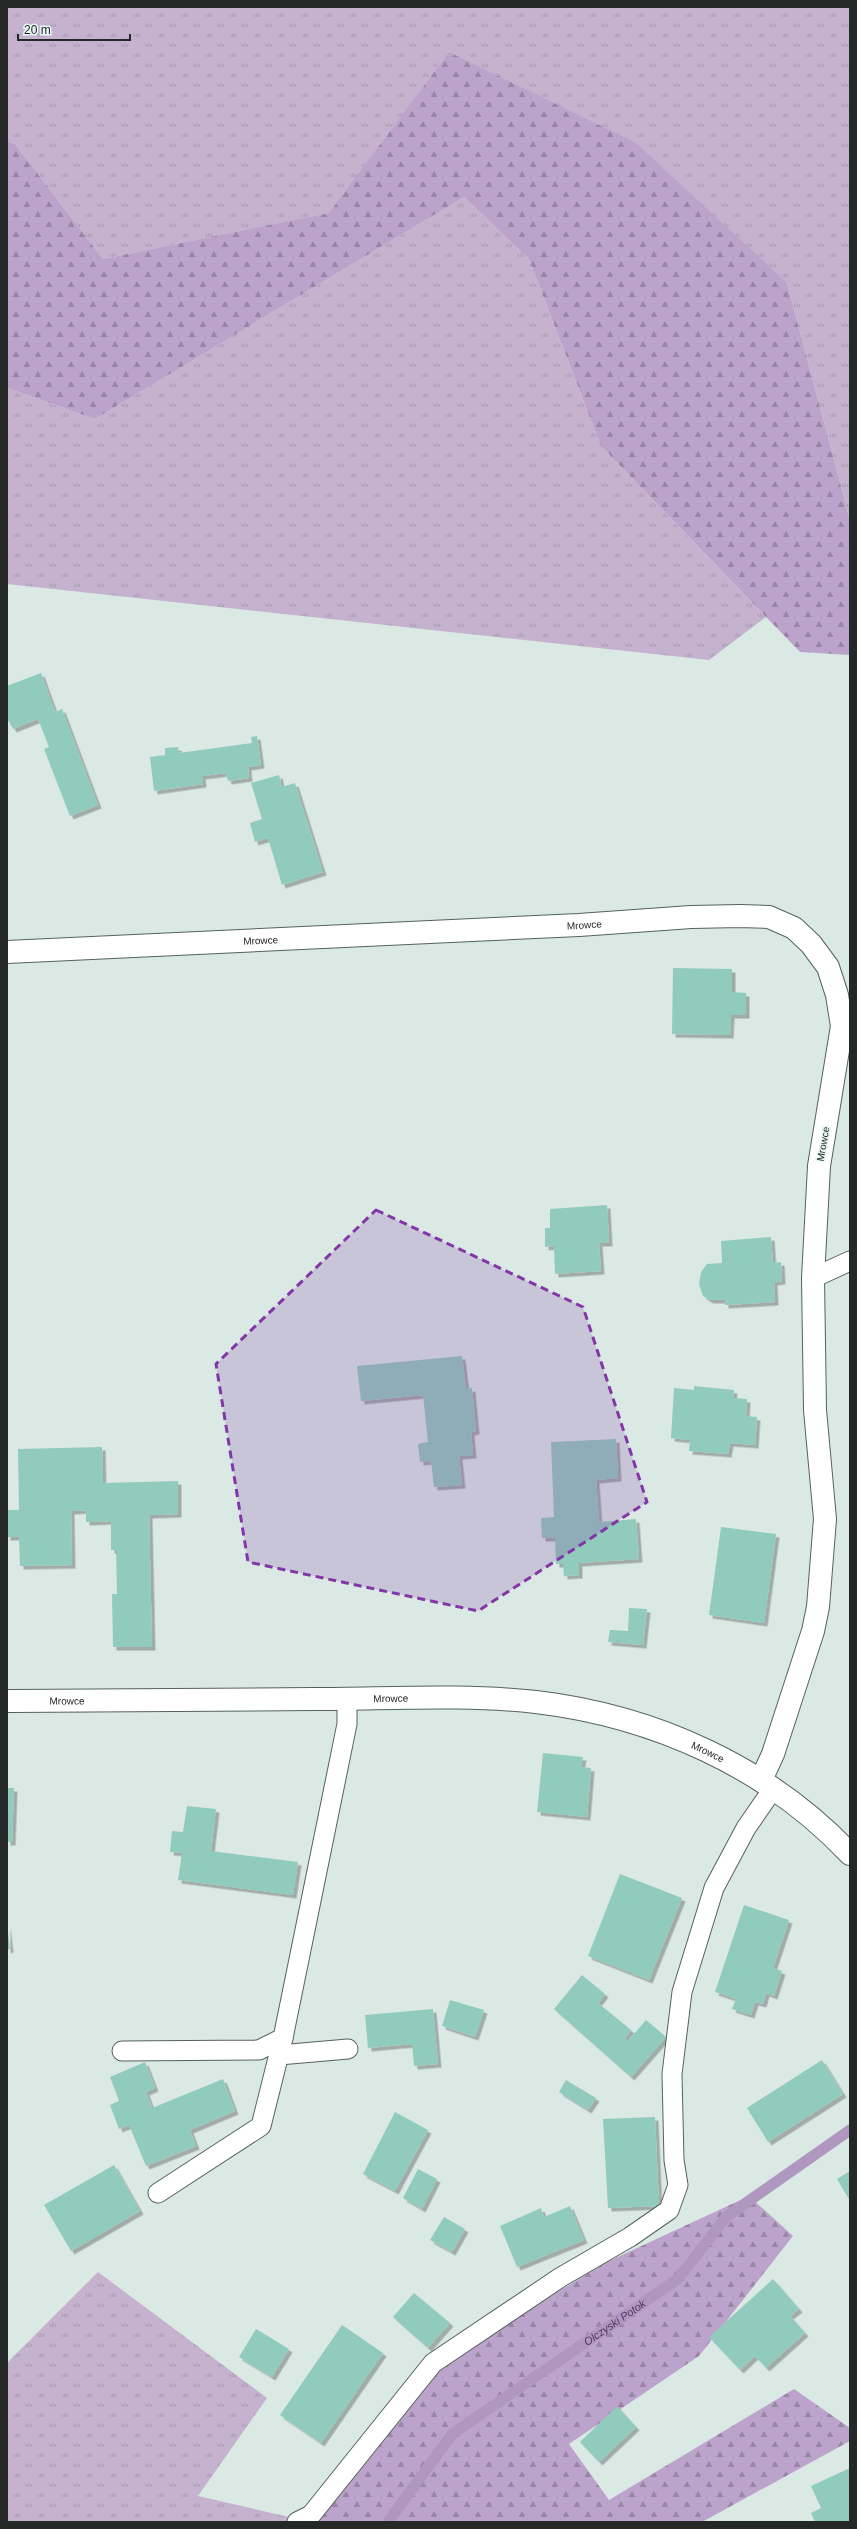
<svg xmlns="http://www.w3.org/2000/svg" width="857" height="2529" font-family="Arial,sans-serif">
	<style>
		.grass { fill: url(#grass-tufts) }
		.forest { fill: url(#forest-firs) }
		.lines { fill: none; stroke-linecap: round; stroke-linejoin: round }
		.stream { stroke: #b097bf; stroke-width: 11 }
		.building { fill: #91cbbd; filter: url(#shadow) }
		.lane-casing { stroke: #55615e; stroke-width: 21 }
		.street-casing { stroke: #55615e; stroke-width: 24 }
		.secondary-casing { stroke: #55615e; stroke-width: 24 }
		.lane { stroke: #fff; stroke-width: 19 }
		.street { stroke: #fff; stroke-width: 22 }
		.secondary { stroke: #fff; stroke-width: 22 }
		.marked { fill: #8336a7; fill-opacity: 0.2; stroke: #8336a7; stroke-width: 3; stroke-dasharray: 8 5; stroke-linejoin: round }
		.labels { text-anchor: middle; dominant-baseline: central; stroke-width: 3.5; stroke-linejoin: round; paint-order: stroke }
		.street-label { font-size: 10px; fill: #242928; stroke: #e8f7f3 }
		.water-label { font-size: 11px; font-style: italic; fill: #563467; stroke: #e8f7f3 }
	</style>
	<defs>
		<pattern id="grass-tufts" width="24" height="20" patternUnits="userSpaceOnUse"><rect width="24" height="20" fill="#c4b2ce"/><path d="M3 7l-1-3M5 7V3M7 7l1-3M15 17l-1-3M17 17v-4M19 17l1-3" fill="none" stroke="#a899b1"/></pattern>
		<pattern id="forest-firs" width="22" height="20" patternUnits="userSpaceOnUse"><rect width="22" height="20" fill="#bca3cb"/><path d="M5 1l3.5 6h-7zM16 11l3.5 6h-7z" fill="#9985a5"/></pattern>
		<filter id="shadow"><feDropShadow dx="3.5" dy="3.5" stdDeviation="0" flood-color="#0004"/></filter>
	</defs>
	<rect width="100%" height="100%" fill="#dbe9e5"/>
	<g class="grass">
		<polygon points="7,7 850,7 850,520 787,283 449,52 330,213 103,259 15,144 7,141"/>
		<polygon points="464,197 529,259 601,446 766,617 709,660 7,584 7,388 95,419"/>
		<polygon points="98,2272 267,2398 198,2496 311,2522 7,2522 7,2363"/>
	</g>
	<g class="forest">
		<polygon points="449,52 636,143 787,283 850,520 850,655 800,652 601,446 529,259 464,197 95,419 7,388 7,141 15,144 103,259 329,213"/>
		<polygon points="749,2196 793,2236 699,2356 569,2444 609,2500 794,2389 850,2428 850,2441 702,2522 313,2522 435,2366 607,2262"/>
	</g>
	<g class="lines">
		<path class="stream" id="s1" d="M388,2522L452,2434L678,2279L726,2217L850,2130"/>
	</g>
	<g class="building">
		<polygon points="41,673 55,712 62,709 98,805 70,816 44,749 49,747 38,719 13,729 9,721 7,722 7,686"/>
		<polygon points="257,736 261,765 248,767 249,778 228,781 226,773 202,776 203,784 154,791 150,757 165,755 165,748 178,747 179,753 252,743 251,737"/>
		<polygon points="279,775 282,787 295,783 323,872 282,885 268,838 255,842 250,823 262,819 251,783"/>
		<polygon points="673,968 732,969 732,992 746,993 746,1015 731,1015 730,1035 672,1034"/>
		<polygon points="607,1205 609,1243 599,1243 601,1271 555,1274 554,1246 545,1247 545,1228 550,1228 550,1209"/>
		<polygon points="771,1237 773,1263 781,1262 782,1281 774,1282 775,1302 725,1305 725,1300 710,1300 703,1296 699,1284 701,1272 707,1264 722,1263 721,1241"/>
		<polygon points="462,1356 466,1389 472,1388 476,1431 471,1432 473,1455 459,1456 462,1485 434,1487 431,1461 420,1462 418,1444 428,1442 423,1395 361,1401 357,1366"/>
		<polygon points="694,1386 734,1390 733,1398 747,1399 746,1416 757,1417 755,1445 730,1443 728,1454 689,1451 690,1440 671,1438 674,1388 694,1390"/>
		<polygon points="616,1439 618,1478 596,1480 599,1522 636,1519 639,1559 579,1563 579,1575 564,1576 563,1564 556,1564 555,1538 542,1538 541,1518 554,1517 551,1442"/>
		<polygon points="102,1447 103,1483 178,1481 178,1514 149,1515 152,1647 113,1647 112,1594 117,1594 116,1550 111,1550 111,1521 86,1522 86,1510 71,1511 72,1565 20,1566 19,1537 7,1537 7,1510 19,1510 18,1449"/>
		<polygon points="721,1527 776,1534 764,1623 709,1615"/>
		<polygon points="629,1608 647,1609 643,1645 608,1642 610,1630 628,1631"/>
		<polygon points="543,1753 583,1757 581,1767 591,1768 587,1817 537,1812"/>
		<polygon points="7,1788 14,1788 12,1842 7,1842"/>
		<polygon points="187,1806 216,1809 211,1851 298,1862 293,1895 178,1880 182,1853 170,1852 172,1831 183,1832"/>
		<polygon points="620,1874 682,1898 649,1980 588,1956"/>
		<polygon points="744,1905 789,1920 773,1968 782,1971 774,1996 766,1993 763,2004 755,2002 751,2015 732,2009 736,1999 715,1992"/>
		<polygon points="7,1923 10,1949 7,1950"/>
		<polygon points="582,1975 605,1994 598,2003 631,2030 625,2038 628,2041 646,2020 666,2037 631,2077 554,2009"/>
		<polygon points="450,2000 484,2010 475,2037 442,2026"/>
		<polygon points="433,2009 438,2064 414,2066 412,2044 368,2048 365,2015"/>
		<polygon points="822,2060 843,2094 768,2142 747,2108"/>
		<polygon points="145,2062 155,2088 146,2092 152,2108 223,2079 235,2111 190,2130 196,2146 146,2166 129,2125 119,2129 110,2105 119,2101 110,2077"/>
		<polygon points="566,2080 596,2098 588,2110 559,2092"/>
		<polygon points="395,2112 428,2130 395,2191 363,2174"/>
		<polygon points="655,2117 659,2206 608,2208 603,2119"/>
		<polygon points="114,2165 140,2211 71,2251 44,2205"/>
		<polygon points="418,2169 437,2179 422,2209 403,2198"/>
		<polygon points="850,2171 850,2201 837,2179"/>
		<polygon points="570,2206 584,2240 517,2267 500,2226 541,2208 544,2217"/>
		<polygon points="444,2217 465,2229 452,2252 430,2240"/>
		<polygon points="773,2279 799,2309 790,2316 805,2333 766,2368 755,2356 740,2370 709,2337"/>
		<polygon points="414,2293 450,2323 428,2348 393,2317"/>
		<polygon points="342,2325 383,2353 321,2443 280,2415"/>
		<polygon points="256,2329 289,2349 272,2377 239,2357"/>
		<polygon points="617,2406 636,2427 599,2462 580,2442"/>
		<polygon points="850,2468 850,2522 815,2522 811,2513 821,2508 811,2486"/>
	</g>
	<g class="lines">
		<defs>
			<g id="lane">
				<polyline points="813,1278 850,1261"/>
				<polyline points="122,2051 259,2050 283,2038 347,1724 347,1699"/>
				<polyline points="279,2055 348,2049"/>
				<polyline points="158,2193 261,2126 283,2038"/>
				<polyline points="297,2522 311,2515 433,2363 561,2277 630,2237 669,2210 678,2185 674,2160 672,2074 682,1992 714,1888 746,1828 773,1789"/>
			</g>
			<g id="street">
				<path id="s2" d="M7,952L579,925L691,917L740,916L769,917L794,928L811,944L828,967L837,995L842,1026L819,1166L813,1278L815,1410L825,1519L818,1607L813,1631L773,1754L761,1780"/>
			</g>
			<g id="secondary">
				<path id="s3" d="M7,1701C109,1700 211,1700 314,1699C387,1699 463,1694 536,1702C654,1716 768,1767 850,1854"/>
			</g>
		</defs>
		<use href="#lane" class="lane-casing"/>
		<use href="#street" class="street-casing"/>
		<use href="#secondary" class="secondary-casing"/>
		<use href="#lane" class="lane"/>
		<use href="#street" class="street"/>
		<use href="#secondary" class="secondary"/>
	</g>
	<path class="marked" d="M376,1210L583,1307L647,1502L478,1611L248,1562L216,1364Z"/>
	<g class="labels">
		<g class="street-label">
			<text stroke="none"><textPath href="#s2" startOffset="578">Mrowce</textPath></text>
			<text stroke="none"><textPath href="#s2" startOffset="254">Mrowce</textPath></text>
			<text transform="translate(823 1144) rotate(-80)">Mrowce</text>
			<text stroke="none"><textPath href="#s3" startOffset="384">Mrowce</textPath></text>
			<text stroke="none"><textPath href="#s3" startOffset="60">Mrowce</textPath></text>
			<text stroke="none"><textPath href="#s3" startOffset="709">Mrowce</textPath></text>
		</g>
		<g class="water-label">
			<text stroke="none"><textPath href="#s1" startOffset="306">Olczyski Potok</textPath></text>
		</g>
	</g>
	<rect width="857" height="2529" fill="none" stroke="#242928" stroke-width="16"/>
	<path d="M18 34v6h112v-6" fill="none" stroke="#242928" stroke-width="2"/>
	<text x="24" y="34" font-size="12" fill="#242928" stroke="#e8f7f3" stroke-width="3" paint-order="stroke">20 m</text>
</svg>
